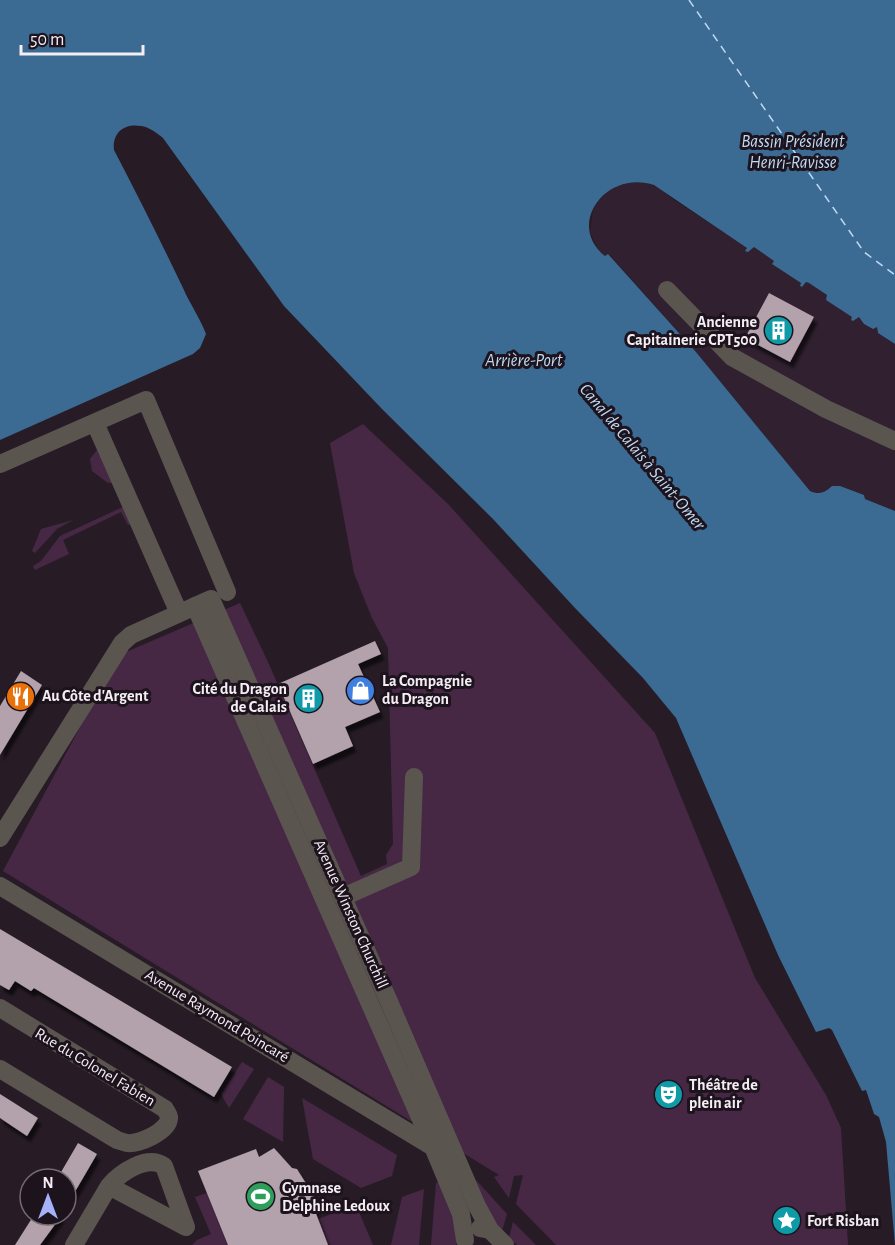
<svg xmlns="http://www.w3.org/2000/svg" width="895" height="1245" font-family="'Alegreya Sans',sans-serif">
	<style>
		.built { fill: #302030 }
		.green { fill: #462845 }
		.water { fill: #3b6a93 }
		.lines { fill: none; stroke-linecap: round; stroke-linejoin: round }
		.ferry { stroke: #bfdaf3; stroke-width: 1.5; stroke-dasharray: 8 6; stroke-linecap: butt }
		.building { fill: #b3a1ab; filter: url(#shadow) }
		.minor { stroke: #5b5550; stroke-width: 18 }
		.labels { text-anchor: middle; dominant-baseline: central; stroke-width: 6; stroke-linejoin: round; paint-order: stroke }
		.poi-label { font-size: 16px; font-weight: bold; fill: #f4edf4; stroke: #1d131d; text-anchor: start }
		.street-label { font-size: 16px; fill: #f4edf4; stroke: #1d131d }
		.water-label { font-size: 18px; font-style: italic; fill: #bfdaf3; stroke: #1d131d }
	</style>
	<defs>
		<filter id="shadow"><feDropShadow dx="3.5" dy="6" stdDeviation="1.5" flood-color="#0009"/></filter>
	</defs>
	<rect width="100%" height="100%" fill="#271c26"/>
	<polygon class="built" points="631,181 646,182 660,188 671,198 748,248 754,247 774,261 773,264 801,283 800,286 802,287 806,282 809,283 827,295 827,300 853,317 853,321 859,317 862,321 877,327 878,333 895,344 895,511 865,499 864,495 838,487 820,494 810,491 696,352 609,254 605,256 600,252 590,232 593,210 598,201 613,187"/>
	<g class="green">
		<polygon points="363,424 448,504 655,733 755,978 826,1095 841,1128 848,1245 556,1245 516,1204 523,1175 514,1176 509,1198 494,1177 499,1175 3,871 93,703 126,652 240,603 268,662 361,876 387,864 386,855 393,844 388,648 372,618 354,573 330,443"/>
		<polygon points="97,450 112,483 108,483 92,471 90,459"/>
		<polygon points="125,506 133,523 128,525 121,512 63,540 69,554 35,570 33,566 41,561 60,536"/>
		<polygon points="73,520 57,529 35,553 32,551 41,529"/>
		<polygon points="242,1062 254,1069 229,1108 221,1094"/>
		<polygon points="268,1077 284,1087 283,1142 243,1119"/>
		<polygon points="302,1098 397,1155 392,1176 361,1188 313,1159"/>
		<polygon points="475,1179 507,1214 502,1231 493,1221"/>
		<polygon points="442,1181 459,1229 456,1245 431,1245 436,1183"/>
		<polygon points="424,1189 419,1245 391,1245 402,1197"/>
		<polygon points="207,1193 228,1245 192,1245 197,1240 211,1234 195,1197"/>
		<polygon points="356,1205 373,1245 328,1245 318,1219"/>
		<polygon points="513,1222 536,1245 517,1245 509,1238"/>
	</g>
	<path class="water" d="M0,0H895V344L878,333L877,327L873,329L864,324L859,317L853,321L851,320L852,317L826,300L827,295L809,283L806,282L802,287L800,286L801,283L772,264L774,261L754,247L748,252L745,251L747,248L654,185C607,169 565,224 605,256L608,254L696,352L810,491C819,495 825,493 832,486H840L864,495L865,499L895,511V1245L886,1142L879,1117L874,1114L866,1090L862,1091L832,1030L829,1028L816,1032L778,955L676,718L643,678L575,608L493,519L382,409L284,306L163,138C157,133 149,127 141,126C124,123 112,133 114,150C138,196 161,242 183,288C190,304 200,318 206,334L200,348L193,354L0,440Z"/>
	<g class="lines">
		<polyline class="ferry" points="689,0 864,252 895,275"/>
	</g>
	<g class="building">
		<polygon points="769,293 814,317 790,362 745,338"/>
		<polygon points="375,641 381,654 358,664 380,712 345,727 353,746 313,764 278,684"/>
		<polygon points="21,671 42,685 0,755 0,706"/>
		<polygon points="0,929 232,1067 214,1097 34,988 31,991 15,981 9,990 0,985"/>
		<polygon points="0,1094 38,1118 27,1136 0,1118"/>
		<polygon points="78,1143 97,1154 66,1207 66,1179 57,1179"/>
		<polygon points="274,1148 292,1168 297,1169 317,1201 315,1211 328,1245 228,1245 198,1171 256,1149 259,1157"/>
		<polygon points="34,1215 62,1215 40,1245 15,1245"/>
	</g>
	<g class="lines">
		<g class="minor">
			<polyline points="667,290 732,357 826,409 895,441"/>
			<polyline points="95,423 179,613"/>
			<polyline points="0,464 146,400 227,592"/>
			<polyline points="195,606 433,1147 461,1214 465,1240"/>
			<polyline points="0,838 122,643 131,635 211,599 390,1004 477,1206 490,1230"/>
			<polyline points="0,886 433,1147"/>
			<polyline points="343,897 411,867 414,777"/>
			<path d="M0,1008L165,1109C166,1111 169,1115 169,1117C170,1131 138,1145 127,1143C123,1142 120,1141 117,1140L0,1069"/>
			<polyline points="480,1228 490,1230 505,1245"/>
			<path d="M74,1245L109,1186C120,1173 147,1154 164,1166L186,1227L109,1186"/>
		</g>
	</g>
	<defs>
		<symbol id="building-disc" viewBox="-11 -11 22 22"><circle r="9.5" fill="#0f9aa8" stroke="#1d131d"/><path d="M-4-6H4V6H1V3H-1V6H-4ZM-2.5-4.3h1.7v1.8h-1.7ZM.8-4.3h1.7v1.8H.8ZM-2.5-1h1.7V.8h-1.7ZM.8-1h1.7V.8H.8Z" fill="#fff"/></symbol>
		<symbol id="shop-disc" viewBox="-11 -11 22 22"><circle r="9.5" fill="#3f7fe0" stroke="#1d131d"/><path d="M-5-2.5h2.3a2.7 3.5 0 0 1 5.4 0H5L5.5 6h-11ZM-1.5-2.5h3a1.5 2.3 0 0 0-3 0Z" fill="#fff"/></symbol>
		<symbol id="restaurant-disc" viewBox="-11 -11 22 22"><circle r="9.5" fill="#e8710a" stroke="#1d131d"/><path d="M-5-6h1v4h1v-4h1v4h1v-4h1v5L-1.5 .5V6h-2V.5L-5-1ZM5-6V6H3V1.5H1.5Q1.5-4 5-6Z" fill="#fff"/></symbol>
		<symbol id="theatre-disc" viewBox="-11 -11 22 22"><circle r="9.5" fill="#0f9aa8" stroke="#1d131d"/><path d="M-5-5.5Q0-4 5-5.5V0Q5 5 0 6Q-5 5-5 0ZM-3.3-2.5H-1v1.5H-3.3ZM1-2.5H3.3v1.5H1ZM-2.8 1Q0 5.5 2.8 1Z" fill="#fff"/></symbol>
		<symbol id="stadium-disc" viewBox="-11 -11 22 22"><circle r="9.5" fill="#2e9e5b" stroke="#1d131d"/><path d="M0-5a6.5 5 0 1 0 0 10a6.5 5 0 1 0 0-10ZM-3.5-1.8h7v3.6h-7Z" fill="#fff"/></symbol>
		<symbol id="sight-disc" viewBox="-11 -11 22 22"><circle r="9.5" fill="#0f9aa8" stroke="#1d131d"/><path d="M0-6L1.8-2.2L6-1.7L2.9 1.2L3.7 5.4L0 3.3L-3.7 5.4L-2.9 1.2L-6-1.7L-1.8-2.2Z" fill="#fff"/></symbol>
	</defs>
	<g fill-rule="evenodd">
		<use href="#building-disc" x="762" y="314" width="33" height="33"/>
		<use href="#shop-disc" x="344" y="674" width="33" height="33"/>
		<use href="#restaurant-disc" x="4" y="680" width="33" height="33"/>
		<use href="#building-disc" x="292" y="682" width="33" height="33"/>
		<use href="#theatre-disc" x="652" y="1078" width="33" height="33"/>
		<use href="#stadium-disc" x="244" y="1180" width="33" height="33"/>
		<use href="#sight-disc" x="770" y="1204" width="33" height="33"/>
	</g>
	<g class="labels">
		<g class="poi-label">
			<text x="757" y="322" text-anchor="end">Ancienne<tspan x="757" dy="18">Capitainerie CPT500</tspan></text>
			<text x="382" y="681">La Compagnie<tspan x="382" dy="18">du Dragon</tspan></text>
			<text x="287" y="689" text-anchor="end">Cité du Dragon<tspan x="287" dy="18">de Calais</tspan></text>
			<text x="42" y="696">Au Côte d'Argent</text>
			<text x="689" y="1085">Théâtre de<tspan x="689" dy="18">plein air</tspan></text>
			<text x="282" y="1188">Gymnase<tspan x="282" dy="18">Delphine Ledoux</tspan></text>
			<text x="807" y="1221">Fort Risban</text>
		</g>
		<g class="street-label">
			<text transform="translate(351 914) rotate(66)">Avenue Winston Churchill</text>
			<text transform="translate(217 1016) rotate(31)">Avenue Raymond Poincaré</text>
			<text transform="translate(95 1067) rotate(31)">Rue du Colonel Fabien</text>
		</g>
		<g class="water-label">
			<text x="793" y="142">Bassin Président<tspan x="793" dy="21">Henri-Ravisse</tspan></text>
			<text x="524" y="361">Arrière-Port</text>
			<text transform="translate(642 457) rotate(50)">Canal de Calais à Saint-Omer</text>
		</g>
	</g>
	<g transform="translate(48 1197)"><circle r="28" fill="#1d131d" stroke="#736a73" stroke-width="1.5"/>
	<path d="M0-4.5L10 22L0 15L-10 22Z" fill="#a6b1fc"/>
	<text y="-9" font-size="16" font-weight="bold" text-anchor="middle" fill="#f4edf4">N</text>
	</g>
	<path d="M21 45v9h122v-9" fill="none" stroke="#f4edf4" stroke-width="3"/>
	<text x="30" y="45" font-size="18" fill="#f4edf4" stroke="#1d131d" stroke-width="4.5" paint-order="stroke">50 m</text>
</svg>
